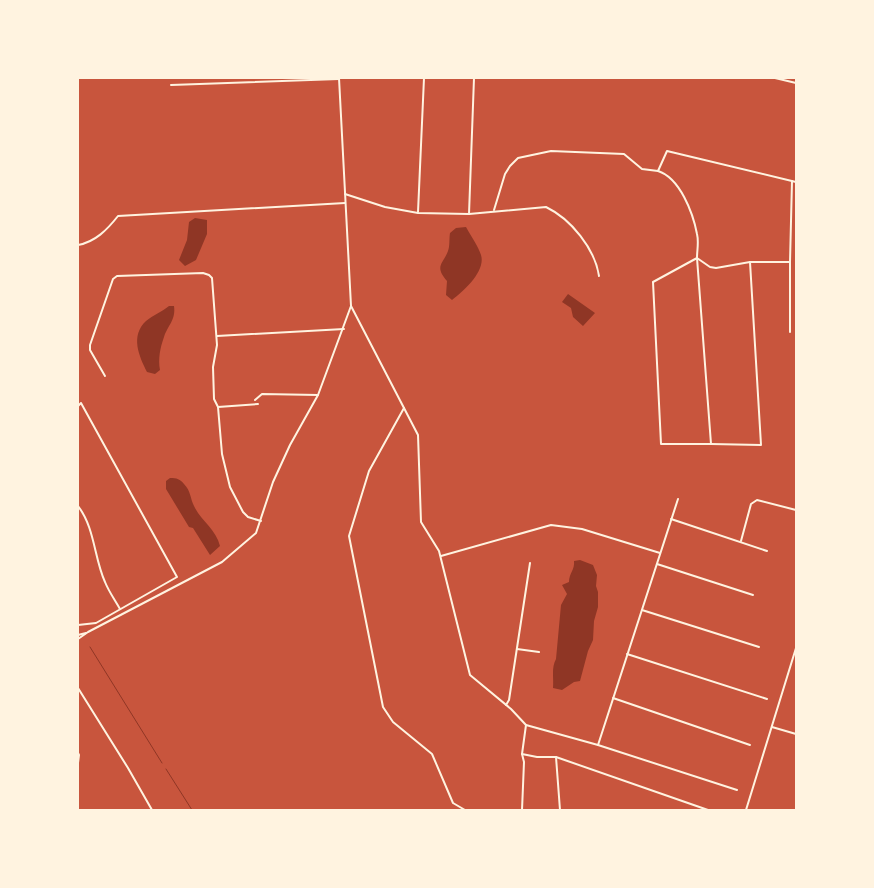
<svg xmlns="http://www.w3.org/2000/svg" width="874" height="888" font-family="'Alegreya Sans',sans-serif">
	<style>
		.water { fill: #8f3625 }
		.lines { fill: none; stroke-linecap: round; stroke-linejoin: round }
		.stream { stroke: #8f3625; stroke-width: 1 }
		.minor { stroke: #fff3e0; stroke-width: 2 }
	</style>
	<rect width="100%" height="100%" fill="#c8553d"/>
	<g class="water">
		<polygon points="195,218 207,220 207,234 196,260 185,266 179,260 187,240 189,222"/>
		<path d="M466,227C471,236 478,246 481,255C486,271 464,291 452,300L446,295L447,281C434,266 443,264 448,251C450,246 449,239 450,233L456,228Z"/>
		<polygon points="568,294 595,313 583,326 573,317 571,308 562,302"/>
		<path d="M169,306H174C176,320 168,325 164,337C160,348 158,359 160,370L155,374L147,372C139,356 130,336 146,321C153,315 162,312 169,306Z"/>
		<path d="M170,478C177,478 180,479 184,484C191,491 190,498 194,506C201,521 216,529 220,546L210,555L193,528L189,527L166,489V481Z"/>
		<path d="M580,560L593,565L597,575L596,586L598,592V607L594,621L593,640L588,651L580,681L574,682L562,690L553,688C554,678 551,668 556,659L561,605L567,594L562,585L569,582C569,573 575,570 574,561Z"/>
	</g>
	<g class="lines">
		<g class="stream">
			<polyline points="90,647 162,763"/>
			<polyline points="166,769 192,810"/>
		</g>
		<g class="minor">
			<polyline points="775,78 796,83"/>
			<polyline points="171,85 339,79"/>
			<path d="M658,171C680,178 693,213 697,234C699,242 697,250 697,258L711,444H661L653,282L697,258L710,267L716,268L750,262"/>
			<path d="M345,194L385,207L418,213L469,214L546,207C571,219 595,249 599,276"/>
			<polyline points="494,210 505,174 510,166 518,158 551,151 624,154 642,169 658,171 667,151 796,182"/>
			<polyline points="418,212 424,78"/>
			<polyline points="469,214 474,78"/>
			<path d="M78,245C95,242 107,230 118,216L345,203"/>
			<polyline points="790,262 790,332"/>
			<polyline points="351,306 418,435 421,522 439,551 470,675 511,709 526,725 598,745 737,790"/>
			<polyline points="217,336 344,329"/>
			<polyline points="105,376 90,350 90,345 113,279 117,276 203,273 209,275 212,278 217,345 213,367 214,399 218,407"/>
			<polyline points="255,400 262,394 318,395"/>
			<polyline points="258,404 218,407 222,454 230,487 243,512 248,517 261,521"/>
			<polyline points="78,406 81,403 177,577 96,623 78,625"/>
			<polyline points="404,408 369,471 349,536 383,707 393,722 432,754 453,803 465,810"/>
			<polyline points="711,444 761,445 750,262 790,262 792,181"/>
			<path d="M78,506C95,528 94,558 105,582C109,592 115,600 120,609"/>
			<polyline points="671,519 767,551"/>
			<polyline points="741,541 751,504 757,500 796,510"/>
			<polyline points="441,556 551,525 582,529 660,553"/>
			<polyline points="657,564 753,595"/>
			<polyline points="642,610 759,647"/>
			<polyline points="78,635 86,633"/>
			<polyline points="78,639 88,632 222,562 256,533 273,482 290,445 318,395 351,306 339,78"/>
			<polyline points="517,649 539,652"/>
			<polyline points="627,654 767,699"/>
			<polyline points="78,688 128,768 152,810"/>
			<polyline points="613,698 750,745"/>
			<polyline points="506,705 509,700 530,563"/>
			<polyline points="526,725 522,754 537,757 556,757 708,810"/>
			<polyline points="772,727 796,734"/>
			<polyline points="598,745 678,499"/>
			<polyline points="78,753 79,755 78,763"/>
			<polyline points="556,757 560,810"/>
			<polyline points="522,810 524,762 522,754"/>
			<polyline points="746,810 796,648"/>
		</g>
	</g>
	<rect width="874" height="888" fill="none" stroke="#fff3e0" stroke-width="158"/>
</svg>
